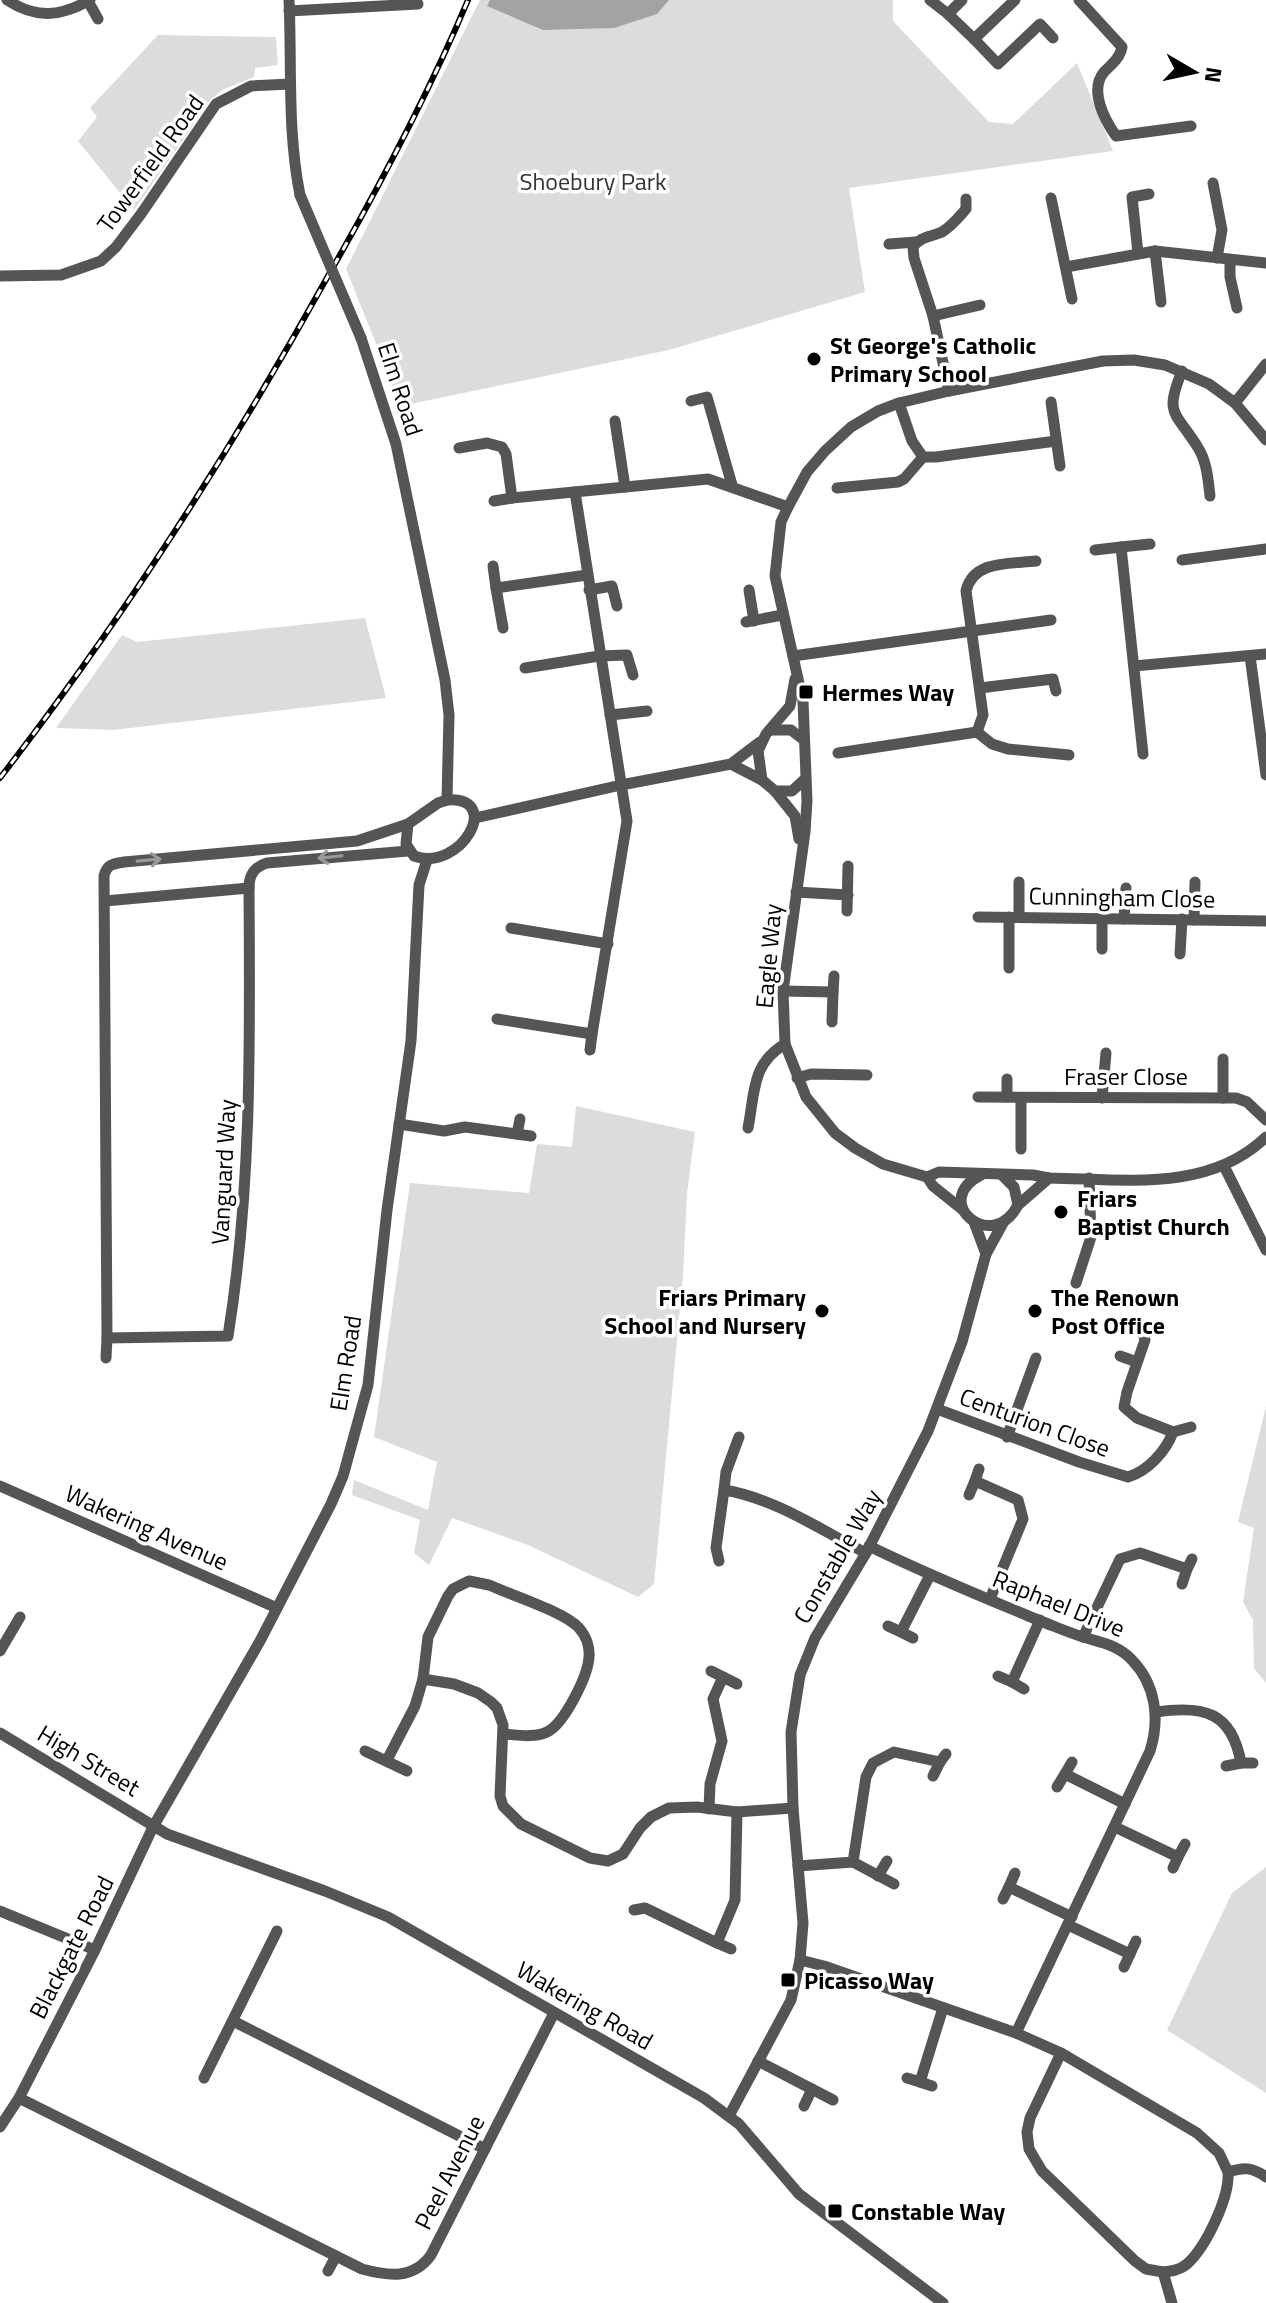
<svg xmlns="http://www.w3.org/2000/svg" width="1266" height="2303" font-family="'Titillium Web',sans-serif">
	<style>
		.green { fill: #dcdcdc }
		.water { fill: #a3a3a3 }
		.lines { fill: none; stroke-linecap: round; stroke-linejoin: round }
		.minor { stroke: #555; stroke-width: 11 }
		.rail-casing { stroke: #000; stroke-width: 6 }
		.rail { stroke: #fff; stroke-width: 3; stroke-dasharray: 9; stroke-linecap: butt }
		.minor-bridge { stroke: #555; stroke-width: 11 }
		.oneway { stroke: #999 }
		.poi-dot { fill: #000; stroke: #fff; stroke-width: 3 }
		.labels { text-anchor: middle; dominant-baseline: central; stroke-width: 7; stroke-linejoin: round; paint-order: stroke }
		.street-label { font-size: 24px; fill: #000; stroke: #fff }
		.park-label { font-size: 24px; fill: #333; stroke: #fff }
		.poi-label { font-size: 24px; font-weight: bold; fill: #000; stroke: #fff; text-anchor: start }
	</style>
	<rect width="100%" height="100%" fill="#fff"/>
	<g class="green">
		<polygon points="480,0 893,0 893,21 989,122 1013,124 1077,63 1113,151 849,188 865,292 669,350 401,406 346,269"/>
		<polygon points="158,35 276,37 278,65 255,68 254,77 224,89 212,98 134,210 78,141 97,117 90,108"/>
		<polygon points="365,618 386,698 113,730 56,728 122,635 137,642"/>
		<polygon points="576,1106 695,1132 687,1193 683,1276 654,1584 638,1597 528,1545 452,1518 429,1565 414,1553 420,1520 352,1495 354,1480 428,1510 437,1462 374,1437 410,1183 529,1193 537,1144 572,1147"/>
		<polygon points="1266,1406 1266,1683 1254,1668 1253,1620 1243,1602 1254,1528 1238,1522"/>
		<polygon points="1266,1867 1266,2093 1167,2030 1232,1893"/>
	</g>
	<polygon class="water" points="490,0 669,0 657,14 614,28 543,30 487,6"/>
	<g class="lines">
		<g class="minor">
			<path d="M7,0C36,19 60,17 90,0"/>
			<path d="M289,0C292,66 287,130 300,195"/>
			<polyline points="930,0 948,14"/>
			<polyline points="962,0 948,14 974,39"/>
			<polyline points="1015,0 974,39 998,64 1040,24 1053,38"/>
			<path d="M1079,0L1122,47C1120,58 1112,64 1104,72C1089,90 1104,119 1116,136L1191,126"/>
			<polyline points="88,1 98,19"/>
			<polyline points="289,11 418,4"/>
			<polyline points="1213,183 1222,230 1217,258"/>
			<polyline points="1051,198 1072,299"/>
			<polyline points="889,244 916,242"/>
			<polyline points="1155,251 1161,302"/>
			<polyline points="1138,253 1132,197 1149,194"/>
			<polyline points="1230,260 1230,277 1237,308"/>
			<polyline points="1066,267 1155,251 1266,263"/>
			<polyline points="0,276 61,275 101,261 116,247 141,214 216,104 251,86 290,84"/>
			<polyline points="933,316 980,305"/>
			<polyline points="361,338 396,444 445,680 449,715 447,800"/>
			<path d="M1182,371C1164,415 1175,411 1197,446C1207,461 1208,479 1210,496"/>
			<path d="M949,391L933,316L914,258L913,247C921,236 931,237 942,232C952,226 959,217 966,209V199"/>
			<polyline points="691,401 707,397 732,485"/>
			<polyline points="1051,402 1060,466"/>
			<polyline points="899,403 912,441 923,457 936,457 1056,441"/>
			<polyline points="1235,403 1266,364"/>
			<polyline points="615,421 625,487"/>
			<path d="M1266,440L1235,403L1209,384L1165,365L1134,360L1103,361L949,391L899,403L878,411L851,427L825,451L807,472L788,507L781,522L775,576L803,701L807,801L805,832L783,991L785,1044L806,1097L835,1133L855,1148L883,1164L927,1177L939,1172L1033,1175L1049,1178C1123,1179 1208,1193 1266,1137"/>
			<polyline points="459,448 487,443 502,447 506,454 512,498 708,479 788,507"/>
			<polyline points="837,488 898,482 904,479 923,457"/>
			<polyline points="494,501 512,498"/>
			<polyline points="1121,547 1150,544"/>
			<polyline points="1095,550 1121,547 1143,754"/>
			<polyline points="1182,560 1266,549"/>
			<polyline points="493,566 496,588"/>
			<polyline points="589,590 612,586 617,606"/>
			<polyline points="749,590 754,621"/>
			<polyline points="746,622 782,615"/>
			<polyline points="503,628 496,588 587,575"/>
			<polyline points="793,656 1051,620"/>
			<polyline points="1250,656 1266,775"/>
			<polyline points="1134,666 1266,654"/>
			<polyline points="525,668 599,656 627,655 633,675"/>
			<polyline points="795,679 790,706 766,734 758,751 762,780 775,791 792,791 805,779"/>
			<polyline points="980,688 1053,679 1056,691"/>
			<polyline points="610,715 647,711"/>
			<polyline points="771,730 791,730 804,740"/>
			<polyline points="977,732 992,744 1008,749 1069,755"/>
			<path d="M838,753L977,732L983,715L966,591C973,560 1010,564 1036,561"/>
			<polyline points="731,764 762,780"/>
			<polyline points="775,791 795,816 799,839"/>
			<path d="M447,800C504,796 461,873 414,856L406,844L408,824L438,803Z"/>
			<polyline points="475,818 621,785 731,764 760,742"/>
			<path d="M408,851L267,863C254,867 249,875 249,888C250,1039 252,1188 228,1336L107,1338L104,876C107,864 113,864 124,862L357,841L408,824"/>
			<polyline points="796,892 848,895"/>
			<polyline points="105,901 249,888"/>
			<polyline points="847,911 848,866"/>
			<polyline points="978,917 1266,921"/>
			<polyline points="1019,917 1019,882"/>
			<polyline points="1124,919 1126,888"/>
			<polyline points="1194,920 1195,882"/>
			<polyline points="511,928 608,944"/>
			<polyline points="1102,949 1102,919"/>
			<polyline points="1180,954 1182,919"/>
			<polyline points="1009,968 1009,917"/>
			<polyline points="783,991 833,992 832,1022"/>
			<polyline points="833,992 834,976"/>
			<polyline points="497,1019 592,1034 627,821 575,492"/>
			<polyline points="590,1050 592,1034"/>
			<polyline points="797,1078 811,1074 867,1075"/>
			<polyline points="1007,1079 1007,1097"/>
			<polyline points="978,1097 1236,1098 1247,1102 1266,1120"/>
			<polyline points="1021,1098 1021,1149"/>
			<polyline points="1102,1098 1106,1053"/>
			<polyline points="1223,1098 1223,1059"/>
			<polyline points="399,1124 444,1131 465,1127 531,1136"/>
			<path d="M748,1128C755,1093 751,1064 785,1044"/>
			<polyline points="517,1134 520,1119"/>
			<polyline points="1224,1166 1266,1250"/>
			<path d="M981,1175C929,1201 992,1255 1018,1205L1014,1187L1002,1175"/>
			<polyline points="927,1177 933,1186 963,1210"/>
			<polyline points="1018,1205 1049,1178"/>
			<polyline points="974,1222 986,1254"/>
			<polyline points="1076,1283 1091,1237 1089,1178"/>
			<polyline points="1132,1325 1142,1331 1145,1340 1127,1392 1124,1407 1137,1418 1173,1432"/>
			<polyline points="1120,1356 1137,1362"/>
			<polyline points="106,1358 107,1338"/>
			<path d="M937,1409L1079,1462L1128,1477C1148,1471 1166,1451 1173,1432L1191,1427"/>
			<path d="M739,1437L726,1472L724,1490C774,1498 821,1530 866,1553"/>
			<polyline points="1007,1437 1036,1358"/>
			<polyline points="979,1469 975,1481 1018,1500 1023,1519 990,1599"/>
			<polyline points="0,1486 277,1608"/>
			<polyline points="969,1495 975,1481"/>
			<path d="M869,1546C926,1574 985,1598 1043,1622C1056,1627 1070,1633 1083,1637C1102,1643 1118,1645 1132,1660C1156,1685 1160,1719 1150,1751L1016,2033"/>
			<polyline points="719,1561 716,1548 724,1490"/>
			<polyline points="1182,1584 1187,1569"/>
			<polyline points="888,1626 901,1632"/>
			<polyline points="1083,1637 1120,1559 1140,1553 1187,1569 1192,1559"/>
			<polyline points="913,1638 901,1632 930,1575"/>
			<polyline points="0,1651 20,1617"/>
			<polyline points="998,1676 1012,1682"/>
			<polyline points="723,1677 737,1684"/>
			<path d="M423,1679L428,1637L448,1596L453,1589L469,1581L489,1585C511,1595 565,1612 579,1628C586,1636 590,1647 589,1657C588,1676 564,1724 547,1732C534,1738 518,1735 504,1734"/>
			<polyline points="1024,1689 1012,1682 1040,1620"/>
			<path d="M1156,1712C1204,1705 1232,1712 1241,1763H1253"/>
			<polyline points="0,1733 167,1834 325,1891 388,1917 704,2098 739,2124 799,2194 943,2303"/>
			<polyline points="365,1751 407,1771"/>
			<polyline points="387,1760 415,1706 423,1679 454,1684 478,1693 491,1702 497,1708 503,1725 500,1796 503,1806 521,1824 590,1858 608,1861 623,1854 640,1828 651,1817 669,1808 697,1807 737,1812 793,1808"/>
			<polyline points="1226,1766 1241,1763"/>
			<polyline points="1065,1774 1072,1762"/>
			<polyline points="933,1776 940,1762"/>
			<polyline points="1057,1787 1065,1774 1125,1804"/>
			<polyline points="709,1809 710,1784 722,1741 713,1699 723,1677 711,1671"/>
			<polyline points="1115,1827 1178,1857 1173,1868"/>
			<polyline points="1178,1857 1185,1844"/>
			<polyline points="853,1862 894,1884"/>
			<polyline points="798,1866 853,1862 866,1777 873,1763 894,1752 940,1762 946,1754"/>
			<polyline points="878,1876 887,1861"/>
			<polyline points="1009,1887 1015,1873"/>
			<polyline points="1003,1899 1009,1887 1072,1917"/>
			<polyline points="634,1910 645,1908 717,1943 735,1900 737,1812"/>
			<polyline points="0,1911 95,1950"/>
			<polyline points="1068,1925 1130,1954 1124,1967"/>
			<polyline points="717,1943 731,1949"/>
			<polyline points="1130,1954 1136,1941"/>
			<path d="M800,1960L824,1966L1016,2033L1061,2053L1197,2133L1219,2153L1228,2172C1244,2167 1252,2167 1266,2177"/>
			<polyline points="233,2021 485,2149"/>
			<polyline points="1061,2053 1030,2118 1027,2132 1029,2149 1042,2171 1135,2261 1146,2269 1163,2272"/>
			<polyline points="758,2061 833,2100"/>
			<polyline points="204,2078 277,1931"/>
			<polyline points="907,2078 920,2082"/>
			<polyline points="932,2086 920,2082 943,2008"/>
			<path d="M19,2098L362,2269C388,2276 413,2280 431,2255L554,2013"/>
			<polyline points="804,2106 812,2089"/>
			<polyline points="729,2116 791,2000 800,1960 803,1923 793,1808 791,1732 800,1675 815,1638 866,1553 928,1431 962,1342 986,1254 1003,1223"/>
			<polyline points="0,2127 19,2098 95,1950 153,1827 260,1641 331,1504 343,1476 368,1385 387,1210 411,1041 419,885 427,860"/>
			<polyline points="328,2271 336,2256"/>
			<path d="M1172,2303L1163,2272C1172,2271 1180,2270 1187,2264C1206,2247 1230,2197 1228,2172"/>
		</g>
		<defs>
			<path id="rail" d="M0,778C122,620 231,451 328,276C379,187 428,95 468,0"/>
		</defs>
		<use href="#rail" class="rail-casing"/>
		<use href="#rail" class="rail"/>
		<polyline class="minor-bridge" points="300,195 361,338"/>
	</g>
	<defs><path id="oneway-shaft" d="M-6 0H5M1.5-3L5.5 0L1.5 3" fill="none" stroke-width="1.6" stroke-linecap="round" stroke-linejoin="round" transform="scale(2)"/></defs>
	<g class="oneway">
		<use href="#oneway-shaft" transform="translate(330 857) rotate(174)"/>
		<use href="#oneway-shaft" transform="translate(149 860) rotate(-5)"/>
	</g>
	<g class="poi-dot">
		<circle cx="814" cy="359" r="8"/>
		<rect x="798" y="684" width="16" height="16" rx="4"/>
		<circle cx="1061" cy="1212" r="8"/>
		<circle cx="822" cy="1311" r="8"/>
		<circle cx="1035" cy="1311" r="8"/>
		<rect x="780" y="1972" width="16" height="16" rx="4"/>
		<rect x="827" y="2203" width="16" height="16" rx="4"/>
	</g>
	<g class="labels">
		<g class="street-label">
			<text transform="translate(150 163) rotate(-54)">Towerfield Road</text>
			<text transform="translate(401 389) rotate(72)">Elm Road</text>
			<text transform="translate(1122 897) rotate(1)">Cunningham Close</text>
			<text transform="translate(768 956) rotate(-85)">Eagle Way</text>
			<text x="1126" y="1076">Fraser Close</text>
			<text transform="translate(223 1172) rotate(-87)">Vanguard Way</text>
			<text transform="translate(345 1363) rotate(-81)">Elm Road</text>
			<text transform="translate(1035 1422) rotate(20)">Centurion Close</text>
			<text transform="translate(147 1527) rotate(24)">Wakering Avenue</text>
			<text transform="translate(837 1556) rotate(-60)">Constable Way</text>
			<text transform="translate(1059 1603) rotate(22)">Raphael Drive</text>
			<text transform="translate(89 1760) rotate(31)">High Street</text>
			<text transform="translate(71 1947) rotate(-63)">Blackgate Road</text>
			<text transform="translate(585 2005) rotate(30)">Wakering Road</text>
			<text transform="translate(449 2172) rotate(-63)">Peel Avenue</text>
		</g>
		<g class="park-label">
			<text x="593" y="181">Shoebury Park</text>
		</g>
		<g class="poi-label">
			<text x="830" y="345">St George's Catholic<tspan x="830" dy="28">Primary School</tspan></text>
			<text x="822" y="692">Hermes Way</text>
			<text x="1077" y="1198">Friars<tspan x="1077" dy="28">Baptist Church</tspan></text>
			<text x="806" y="1297" text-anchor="end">Friars Primary<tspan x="806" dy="28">School and Nursery</tspan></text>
			<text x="1051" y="1297">The Renown<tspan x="1051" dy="28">Post Office</tspan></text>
			<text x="804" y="1980">Picasso Way</text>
			<text x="851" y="2211">Constable Way</text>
		</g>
	</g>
	<g transform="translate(1194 72) rotate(99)" stroke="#ffffff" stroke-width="6" paint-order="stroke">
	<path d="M0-6L14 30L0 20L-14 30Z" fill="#000000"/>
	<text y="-12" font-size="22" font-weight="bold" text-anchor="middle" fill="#000000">N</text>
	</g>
</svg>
